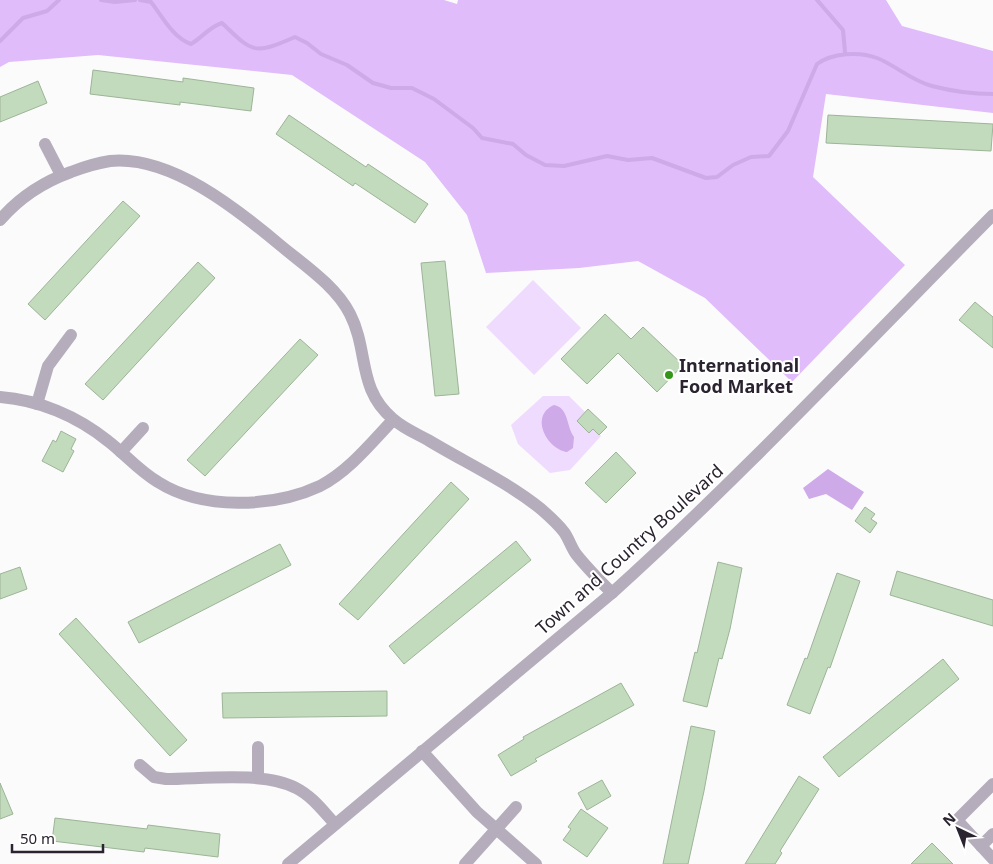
<svg xmlns="http://www.w3.org/2000/svg" width="993" height="864" font-family="'Noto Sans',sans-serif">
	<style>
		.green { fill: #efdbfe }
		.forest { fill: #e0bcfb }
		.water { fill: #ceaae9 }
		.lines { fill: none; stroke-linecap: round; stroke-linejoin: round }
		.stream { stroke: #ceaae9; stroke-width: 4 }
		.building { fill: #c2dbbd; stroke: #9db498 }
		.minor { stroke: #b5adbb; stroke-width: 12 }
		.poi-dot { fill: #339618; stroke: #fff; stroke-width: 2 }
		.labels { text-anchor: middle; dominant-baseline: central; stroke-width: 4; stroke-linejoin: round; paint-order: stroke }
		.poi-label { font-size: 18px; font-weight: bold; fill: #2b2430; stroke: #fff; text-anchor: start }
		.street-label { font-size: 18px; fill: #2b2430; stroke: #fff }
	</style>
	<rect width="100%" height="100%" fill="#fbfbfb"/>
	<g class="green">
		<polygon points="533,280 581,328 534,375 486,327"/>
		<polygon points="543,396 569,396 585,412 577,421 589,432 593,429 601,436 570,470 550,473 518,444 511,425"/>
	</g>
	<polygon class="forest" points="0,0 444,0 457,4 458,0 886,0 902,26 993,51 993,113 826,94 813,177 905,265 792,382 705,298 638,261 579,268 486,273 467,215 425,162 292,75 98,55 9,62 0,67"/>
	<g class="water">
		<path d="M554,405C569,408 566,426 574,437L573,448L567,452C547,449 529,416 554,405Z"/>
		<polygon points="828,469 864,492 852,510 826,494 809,499 803,488"/>
	</g>
	<g class="lines">
		<g class="stream">
			<polyline points="101,0 115,2 135,0"/>
			<path d="M140,0L151,2C162,16 173,38 191,44C203,37 209,27 222,23C253,53 254,55 295,37L307,43L321,54L347,65L373,83L391,88H412L434,99L473,128L482,138L513,144L526,155L545,165L564,166L607,156L628,160L652,158L706,178L717,177L733,165L751,157L769,156L788,131L817,64C832,53 859,51 877,58C895,65 912,81 932,86C951,91 973,94 993,94"/>
			<polyline points="817,0 843,30 845,52"/>
			<polyline points="0,41 23,18 47,11 59,0"/>
		</g>
	</g>
	<g class="building">
		<polygon points="93,70 183,82 183,78 254,88 251,111 180,102 180,105 90,94"/>
		<polygon points="38,81 47,103 0,122 0,97"/>
		<polygon points="289,115 366,167 368,164 428,204 415,223 355,183 353,186 276,134"/>
		<polygon points="828,115 993,124 991,151 826,143"/>
		<polygon points="123,201 140,216 45,320 28,304"/>
		<polygon points="445,261 459,394 435,396 421,263"/>
		<polygon points="198,262 215,278 103,400 85,384"/>
		<polygon points="975,302 993,317 993,348 959,320"/>
		<polygon points="605,314 631,339 643,327 683,365 657,392 618,353 587,384 561,359"/>
		<polygon points="300,339 318,355 205,476 187,460"/>
		<polygon points="588,409 607,427 599,435 593,429 589,433 577,421"/>
		<polygon points="61,431 76,439 71,449 74,451 63,472 42,461 53,440 56,442"/>
		<polygon points="616,452 636,473 606,503 585,483"/>
		<polygon points="451,482 469,499 358,620 339,604"/>
		<polygon points="865,507 875,514 871,519 877,523 870,533 855,521"/>
		<polygon points="516,541 531,560 404,664 389,646"/>
		<polygon points="280,544 291,565 139,643 128,622"/>
		<polygon points="718,562 742,568 730,629 722,659 719,658 707,707 683,701 695,652 697,653"/>
		<polygon points="20,567 27,589 0,599 0,574"/>
		<polygon points="897,571 993,600 993,626 890,595"/>
		<polygon points="837,573 860,581 830,668 828,667 810,714 787,705 805,658 807,659"/>
		<polygon points="76,618 187,740 170,756 59,634"/>
		<polygon points="943,659 959,679 839,777 823,757"/>
		<polygon points="621,683 634,705 535,759 537,761 511,776 498,755 524,739 523,737"/>
		<polygon points="387,691 387,716 223,718 222,693"/>
		<polygon points="691,726 715,731 704,791 688,864 663,864"/>
		<polygon points="799,776 819,789 780,851 782,853 775,864 745,864"/>
		<polygon points="602,780 611,796 587,810 578,793"/>
		<polygon points="0,783 13,814 0,819"/>
		<polygon points="581,809 608,828 587,857 563,840 571,829 568,827"/>
		<polygon points="55,818 147,829 148,825 220,834 218,857 145,848 144,852 52,841"/>
		<polygon points="932,843 953,864 911,864"/>
	</g>
	<g class="lines">
		<g class="minor">
			<polyline points="45,144 61,175"/>
			<path d="M0,220C19,198 43,182 71,172C84,167 97,163 110,161C170,155 237,209 280,245C304,265 336,286 350,314C369,351 357,389 393,419C403,428 417,434 428,440C466,463 506,481 541,509C549,516 558,524 564,532C569,539 571,547 576,554C587,568 600,581 612,593"/>
			<path d="M0,397C39,400 77,416 108,441C125,454 139,471 158,482C202,510 273,508 320,486C349,471 371,443 393,420"/>
			<polyline points="37,404 48,366 71,335"/>
			<polyline points="121,452 143,428"/>
			<polyline points="258,747 258,778"/>
			<polyline points="422,751 477,812 536,864"/>
			<path d="M140,765L154,777L166,779C202,779 265,771 296,788C312,796 323,811 335,824"/>
			<polyline points="993,784 957,820 993,859"/>
			<polyline points="981,846 993,834"/>
			<path d="M288,864L612,593C745,473 867,342 993,215"/>
			<polyline points="465,864 516,807"/>
		</g>
	</g>
	<circle class="poi-dot" cx="669" cy="375" r="5"/>
	<g class="labels">
		<g class="poi-label">
			<text x="679" y="365">International<tspan x="679" dy="21">Food Market</tspan></text>
		</g>
		<g class="street-label">
			<text transform="translate(629 549) rotate(-42)">Town and Country Boulevard</text>
		</g>
	</g>
	<g transform="translate(958 829) rotate(317)" stroke="#ffffff" stroke-width="4" paint-order="stroke">
	<path d="M0-4L9 19L0 12L-9 19Z" fill="#2b2430"/>
	<text y="-8" font-size="14" font-weight="bold" text-anchor="middle" fill="#2b2430">N</text>
	</g>
	<path d="M12 844v8h91v-8" fill="none" stroke="#2b2430" stroke-width="2.5"/>
	<text x="20" y="844" font-size="15" fill="#2b2430" stroke="#ffffff" stroke-width="4" paint-order="stroke">50 m</text>
</svg>
